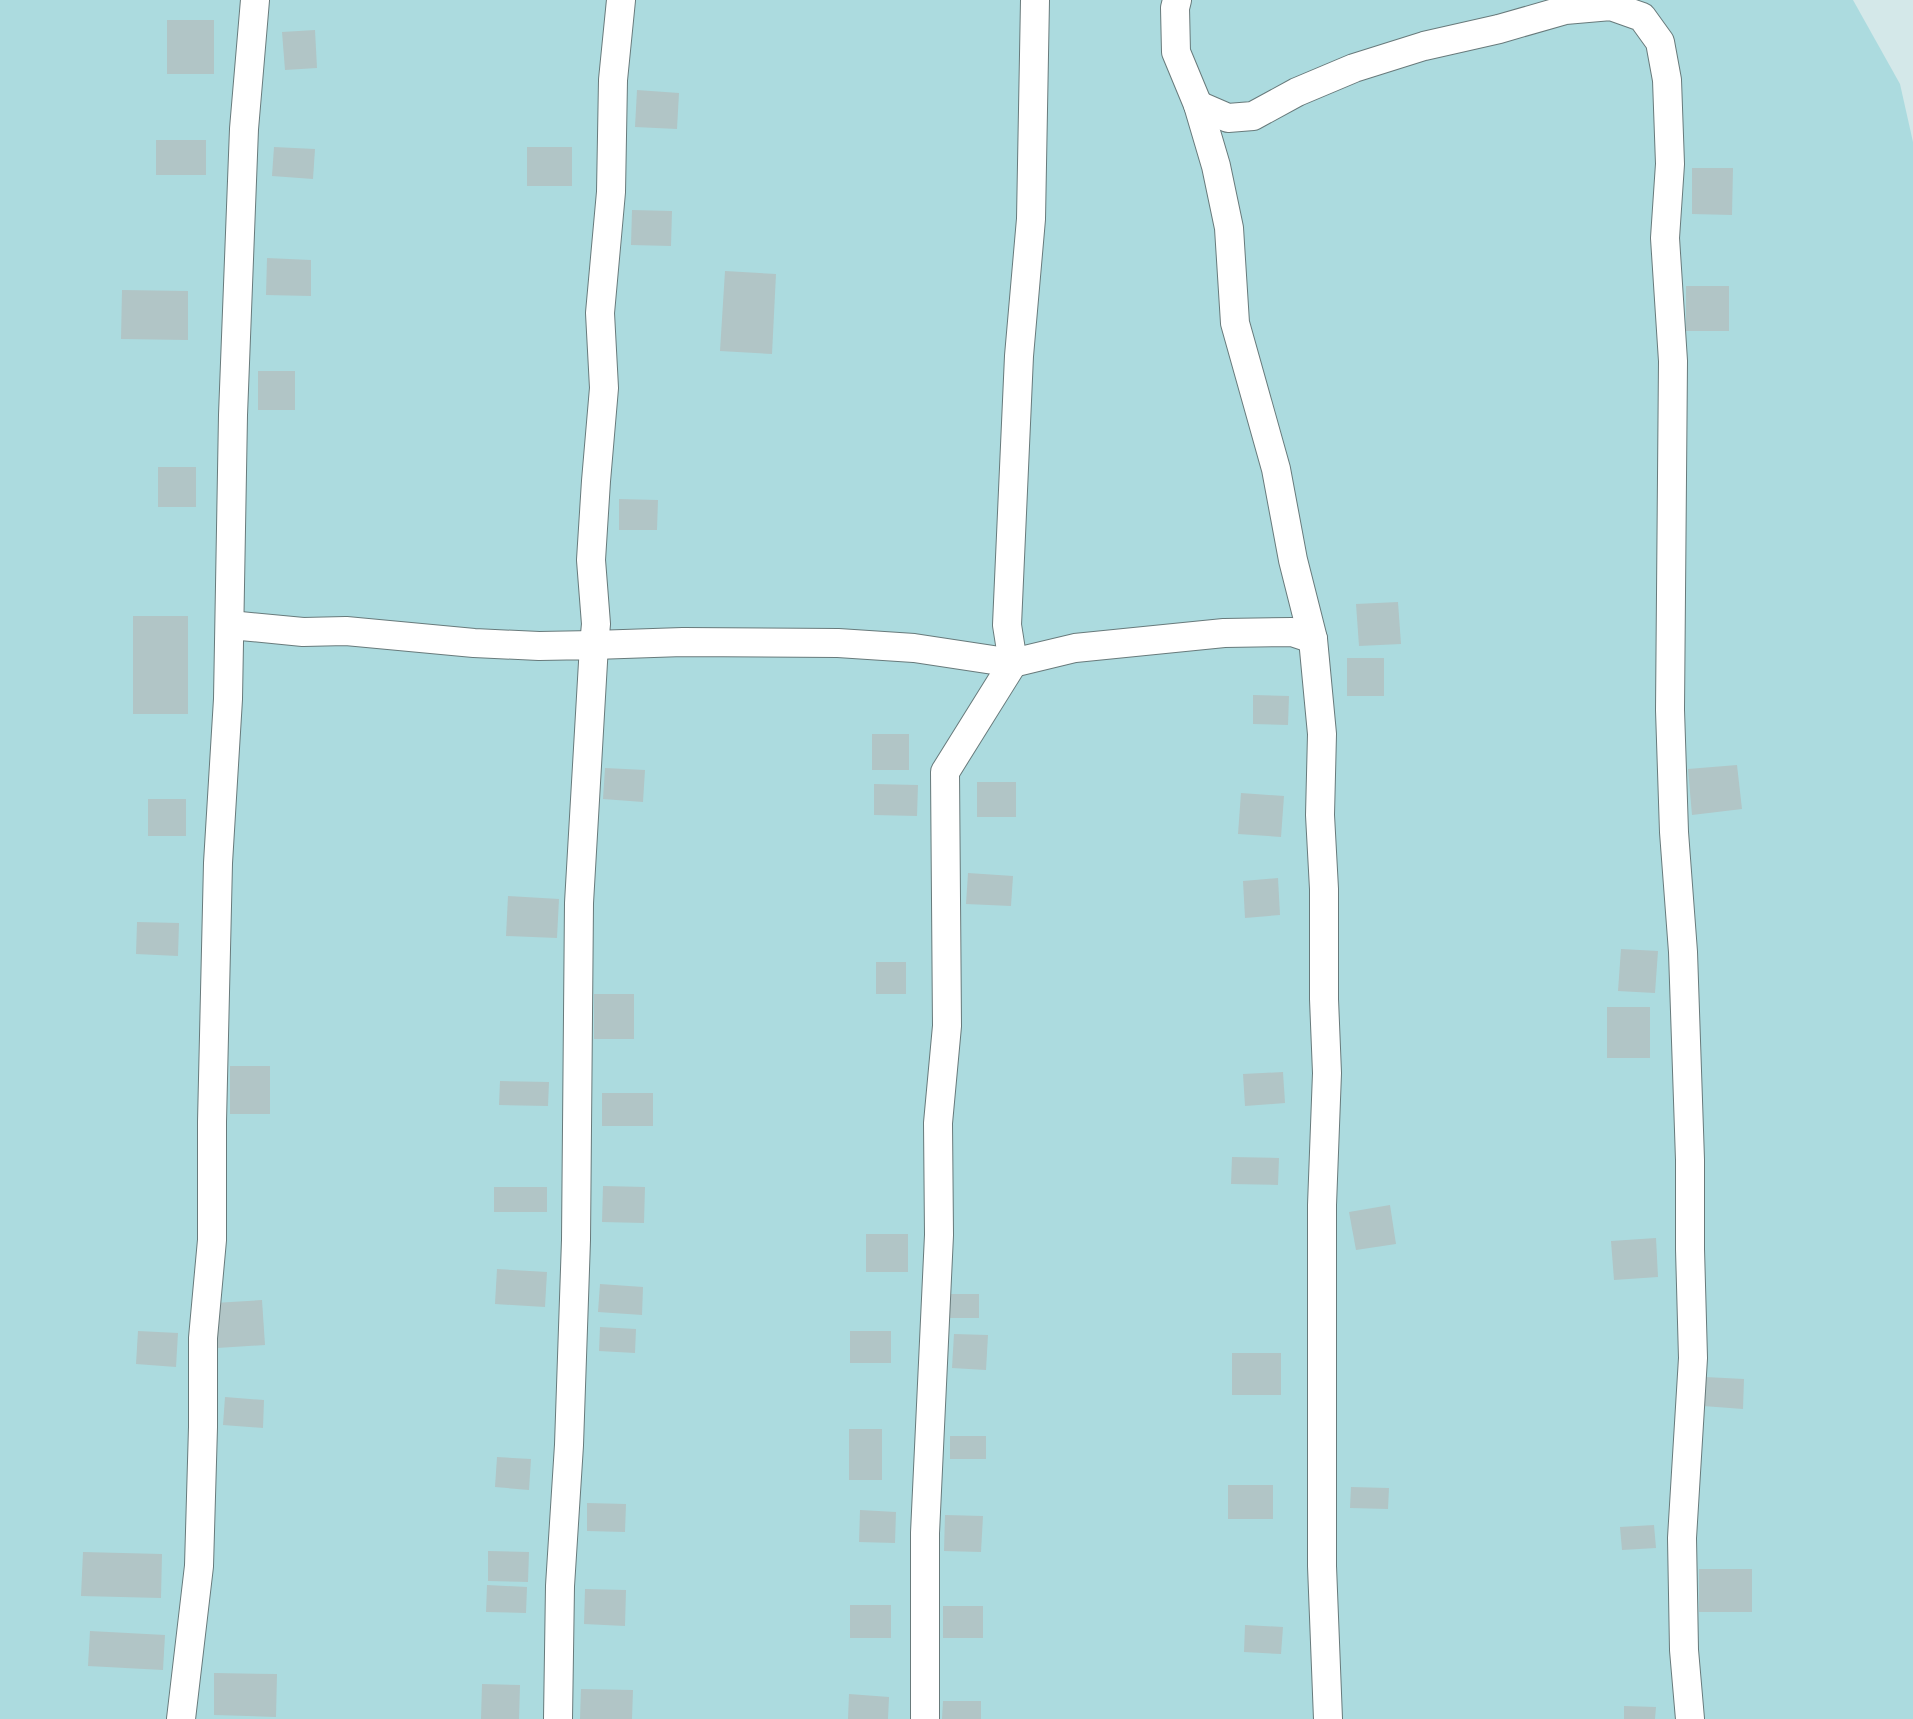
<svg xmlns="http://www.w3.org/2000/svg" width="1913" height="1719" font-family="'Alegreya Sans',sans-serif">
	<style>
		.green { fill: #acdbdf }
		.building { fill: #b1c5c6 }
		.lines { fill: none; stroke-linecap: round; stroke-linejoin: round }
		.minor-casing { stroke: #687a7b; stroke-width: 30 }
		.minor { stroke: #fff; stroke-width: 28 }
	</style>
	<rect width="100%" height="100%" fill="#d4e8e9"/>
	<polygon class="green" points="0,0 1853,0 1900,84 1913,142 1913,1719 0,1719"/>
	<g class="building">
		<rect x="167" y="20" width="47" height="54"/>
		<polygon points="315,30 317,68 285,70 282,32"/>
		<polygon points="637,90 679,93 677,129 635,127"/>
		<rect x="156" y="140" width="50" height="35"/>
		<polygon points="274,147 315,149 313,179 272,176"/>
		<rect x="527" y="147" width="45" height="39"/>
		<polygon points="1692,168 1733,168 1732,215 1692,214"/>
		<polygon points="632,210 672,211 671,246 631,245"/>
		<polygon points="267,258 311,260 311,296 266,295"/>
		<polygon points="725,271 776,274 772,354 720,351"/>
		<rect x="1686" y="286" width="43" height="45"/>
		<polygon points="122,290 188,291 188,340 121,339"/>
		<rect x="258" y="371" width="37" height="39"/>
		<rect x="158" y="467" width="38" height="40"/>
		<polygon points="619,499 658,500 657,530 619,530"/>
		<polygon points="1398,602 1401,644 1359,646 1356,604"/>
		<rect x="133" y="616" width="55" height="98"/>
		<rect x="1347" y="658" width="37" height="38"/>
		<polygon points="1253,695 1289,696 1288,725 1253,724"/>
		<rect x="872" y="734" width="37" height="36"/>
		<polygon points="1737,765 1742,809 1692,815 1688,769"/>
		<polygon points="605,768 645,770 643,802 603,799"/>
		<rect x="977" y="782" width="39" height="35"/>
		<polygon points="874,784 918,785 917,816 874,815"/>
		<polygon points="1241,793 1284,796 1281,837 1238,834"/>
		<rect x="148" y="799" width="38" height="37"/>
		<polygon points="968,873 1013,876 1011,906 966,904"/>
		<polygon points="1278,878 1280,915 1245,918 1243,881"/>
		<polygon points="508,896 559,899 557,938 506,936"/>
		<polygon points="137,922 179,923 178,956 136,954"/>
		<polygon points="1621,949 1658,951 1655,993 1618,991"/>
		<rect x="876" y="962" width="30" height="32"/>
		<rect x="594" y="994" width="40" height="45"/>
		<rect x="1607" y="1007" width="43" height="51"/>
		<rect x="230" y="1066" width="40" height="48"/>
		<polygon points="1283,1072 1285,1103 1245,1106 1243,1074"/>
		<polygon points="500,1081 549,1082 548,1106 499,1105"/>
		<rect x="602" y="1093" width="51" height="33"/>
		<polygon points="1232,1157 1279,1158 1278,1185 1231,1184"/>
		<polygon points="603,1186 645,1187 644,1223 602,1222"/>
		<rect x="494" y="1187" width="53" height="25"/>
		<polygon points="1390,1205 1396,1244 1356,1250 1349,1212"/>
		<rect x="866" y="1234" width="42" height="38"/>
		<polygon points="1656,1238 1658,1277 1614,1280 1611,1241"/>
		<polygon points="497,1269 547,1272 545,1307 495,1304"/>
		<polygon points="600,1284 643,1287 642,1315 598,1312"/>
		<rect x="946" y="1294" width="33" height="24"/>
		<polygon points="262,1300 265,1345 217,1348 214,1303"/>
		<polygon points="600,1327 636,1329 635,1353 599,1351"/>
		<polygon points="138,1331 178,1333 176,1367 136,1364"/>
		<rect x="850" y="1331" width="41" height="32"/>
		<polygon points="954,1334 988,1335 986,1370 952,1368"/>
		<rect x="1232" y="1353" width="49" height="42"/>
		<polygon points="1705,1377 1744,1379 1743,1409 1703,1406"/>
		<polygon points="225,1397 264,1400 263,1428 223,1425"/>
		<rect x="849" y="1429" width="33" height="51"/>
		<rect x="950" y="1436" width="36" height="23"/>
		<polygon points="497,1457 531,1459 529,1490 495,1487"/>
		<rect x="1228" y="1485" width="45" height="34"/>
		<polygon points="1351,1487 1389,1488 1388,1509 1350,1508"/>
		<polygon points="587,1503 626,1504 625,1532 587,1531"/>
		<polygon points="860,1510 896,1512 895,1543 859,1542"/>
		<polygon points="945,1515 983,1516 981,1552 944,1551"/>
		<polygon points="1654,1525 1656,1548 1622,1550 1620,1527"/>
		<polygon points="488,1551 529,1552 528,1582 488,1581"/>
		<polygon points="83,1552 162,1554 161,1598 81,1596"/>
		<rect x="1699" y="1569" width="53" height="43"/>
		<polygon points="487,1585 527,1587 526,1613 486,1612"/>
		<polygon points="585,1589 626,1590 625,1626 584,1624"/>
		<rect x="850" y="1605" width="41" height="33"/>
		<rect x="943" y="1606" width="40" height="32"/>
		<polygon points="1245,1625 1283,1627 1281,1654 1244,1652"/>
		<polygon points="90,1631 165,1635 163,1670 88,1666"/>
		<polygon points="214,1673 277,1674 276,1717 214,1715"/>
		<polygon points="482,1684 520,1685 519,1719 481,1719"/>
		<polygon points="581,1689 633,1690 632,1719 580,1719"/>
		<polygon points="849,1694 889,1697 888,1719 848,1719"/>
		<polygon points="943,1701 981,1701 981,1719 942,1719"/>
		<polygon points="1624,1706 1656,1707 1655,1719 1624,1719"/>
	</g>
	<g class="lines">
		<defs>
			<g id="minor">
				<polyline points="621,0 613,80 611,192 600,313 604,388 596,481 591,560 596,624 594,645 683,642 838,643 914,648 1013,663 1075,648 1224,633 1292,632 1313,639"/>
				<polyline points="1177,0 1175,8 1176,52 1198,105 1216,166 1229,228 1235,323 1276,469 1293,560 1313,639 1322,734 1320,815 1324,889 1324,999 1327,1073 1322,1205 1322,1566 1328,1719"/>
				<polyline points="1198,105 1228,118 1253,116 1297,92 1354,68 1424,46 1499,29 1565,10 1611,6 1642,17 1660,42 1667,80 1670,164 1665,238 1673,361 1670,710 1674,832 1683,952 1690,1160 1690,1249 1693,1358 1682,1538 1684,1650 1690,1719"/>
				<polyline points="230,625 303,632 346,631 474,643 539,646 594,645 579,903 576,1240 569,1445 560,1586 558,1719"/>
				<polyline points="181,1719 199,1566 203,1427 203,1338 212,1240 212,1122 218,863 228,699 233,415 244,129 255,0"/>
				<polyline points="925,1719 925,1533 939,1235 938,1123 947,1026 945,772 1013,663 1007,625 1019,356 1031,219 1035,0"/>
			</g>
		</defs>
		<use href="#minor" class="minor-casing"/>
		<use href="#minor" class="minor"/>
	</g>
</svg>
